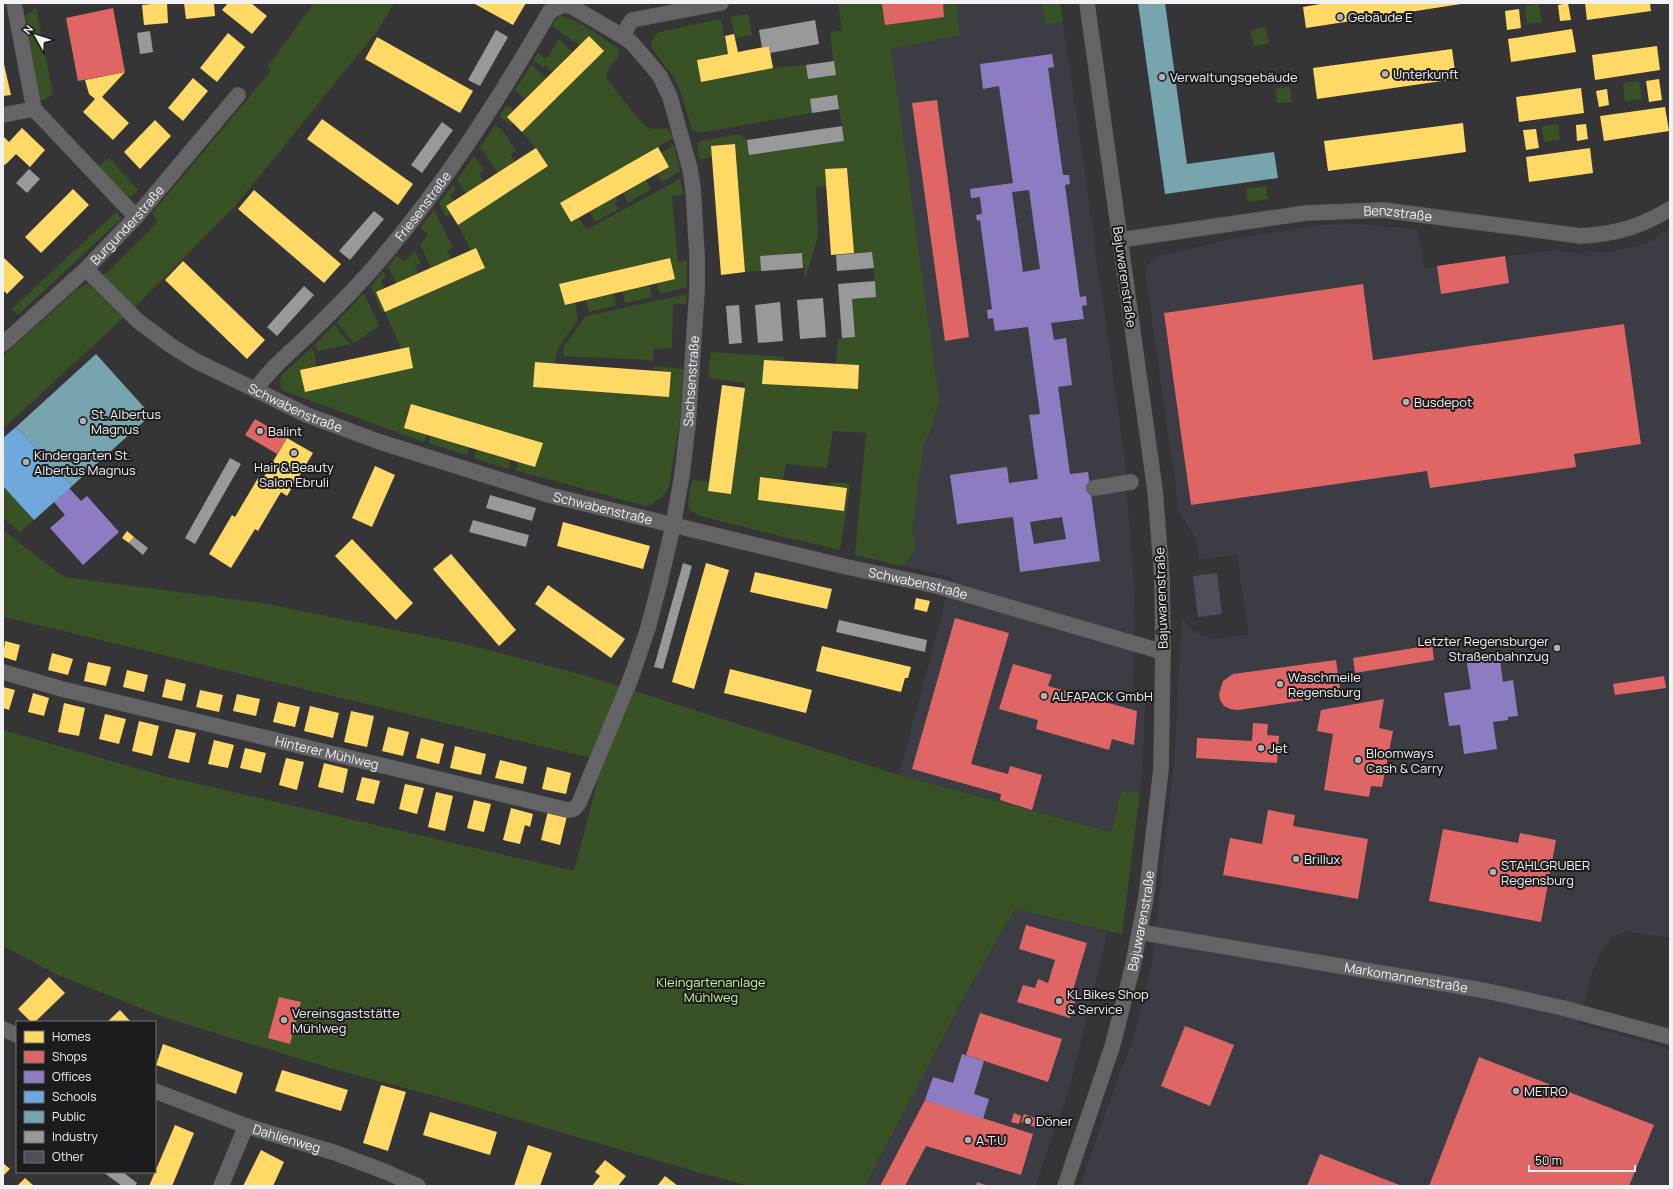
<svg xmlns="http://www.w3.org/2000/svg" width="1673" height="1189" font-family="Manrope,sans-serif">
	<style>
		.built { fill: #3c3c45; fill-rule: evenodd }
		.green { fill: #395225 }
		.homes { fill: #ffd966 }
		.shops { fill: #e06666 }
		.offices { fill: #8e7cc3; fill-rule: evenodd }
		.schools { fill: #6fa8dc }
		.public { fill: #76a5af }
		.industry { fill: #999 }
		.building { fill: #504e5b }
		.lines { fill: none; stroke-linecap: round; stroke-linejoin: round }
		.minor-casing { stroke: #545456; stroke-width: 16 }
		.minor { stroke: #646466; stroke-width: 15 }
		.poi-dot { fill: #b0b0b2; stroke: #1c1c1e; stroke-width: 1.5 }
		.labels { text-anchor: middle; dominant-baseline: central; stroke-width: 4; stroke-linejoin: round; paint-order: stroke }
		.poi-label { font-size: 13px; fill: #f2f2f4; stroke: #1c1c1e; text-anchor: start }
		.street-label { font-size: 13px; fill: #f2f2f4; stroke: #1c1c1e }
		.park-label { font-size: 13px; fill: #c0f797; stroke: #1c1c1e }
	</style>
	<rect width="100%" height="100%" fill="#353537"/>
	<g class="built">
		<polygon points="838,3 1060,3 1083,160 1125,462 1134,591 1133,692 1145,692 1144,739 1140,792 1121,792 1111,832 899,775 952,577 855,555 882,273"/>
		<path d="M1355,224L1418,229L1424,268L1553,250L1594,256L1581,251L1606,253L1647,244L1670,228V938L1624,931L1611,938L1599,954L1591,976L1579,1024L1651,1043L1670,1050V1186H1080L1120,1072L1132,1044L1151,968L1174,765L1182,617L1190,628L1201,635L1214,639L1249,634L1237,555L1199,559L1196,539L1179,512L1145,269L1150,262L1159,256L1231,239L1319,225ZM1363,284L1373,360L1624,324L1641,444L1574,454L1576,467L1430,488L1427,471L1191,505L1164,313Z"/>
		<polygon points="1015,909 1108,931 1070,1087 1035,1186 865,1186 967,992"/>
	</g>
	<g class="green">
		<polygon points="314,3 394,3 378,30 236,205 141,301 3,429 3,356 76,290 108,272 158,221 152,213 271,71 268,66"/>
		<path d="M838,3H956L960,35L891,49L939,399L930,433L924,443L912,529C918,548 915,551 902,566L855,555L866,433L833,431L827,468L786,464L783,480L760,477L758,500L844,511L847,488L830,486L831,482L847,483L850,486L840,550L764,532L701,516L689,510L688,504L692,480L709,482L731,494L745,383L708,378L711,352L784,357L783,361L764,360L763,384L858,389L859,365L836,364L838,339L842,338L852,299L876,297L872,252L854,253L847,168L825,169L826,186L816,187L818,235L805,280L802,253L760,256L761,271L745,272L735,144L711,146L712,157L700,159L697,147L698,143L704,140L741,134L742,137L747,140H844L837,95L810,99L812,113L699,133L692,130C687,114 683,94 675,80C671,72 653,52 652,47C650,40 654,35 660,32L720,19L721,21L728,54L697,60L701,82L773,68L806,65L808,79L835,75L830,33L842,30Z"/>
		<polygon points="1042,3 1060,3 1063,22 1045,24"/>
		<polygon points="1539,4 1542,22 1527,24 1525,6"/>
		<polygon points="36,8 53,94 43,101 40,99 25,24 27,15"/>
		<polygon points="748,14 752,35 735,38 731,17"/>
		<path d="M560,16C577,18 605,39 619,50L618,57L606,73L607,79L642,124C655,133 657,127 669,129L673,138L560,203L570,222L579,218L586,230L680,179L683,195L672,196L678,262L687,261V287L660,294L657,283L674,279L669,258L560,284L565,305L575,303L578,319L557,350L555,363L535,362L533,386L669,396L671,372L655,370L654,366L683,369L680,418L669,487C663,497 657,502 646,506L515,470L518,462L535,467L542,443L427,435L424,442L290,393L282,390L280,383L281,376L311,348C322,361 311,378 305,392L413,368L409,347L401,348L385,312L382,313L371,286L383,271L386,277L381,281L384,288L376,292L385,311L484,268L476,248L471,250L458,225L548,166L536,148L522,132L604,51L589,36L579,45L552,26L557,17Z"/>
		<polygon points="1265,27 1269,43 1254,46 1250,31"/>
		<polygon points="559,39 572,52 552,72 545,65 543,68 533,60 538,53 546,59"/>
		<polygon points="531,65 546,78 525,99 515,90"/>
		<polygon points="1639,81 1642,99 1625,101 1623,83"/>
		<polygon points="1290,87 1292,102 1277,103 1275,88"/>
		<polygon points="507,105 513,110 507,117 513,123 511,125 499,116"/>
		<polygon points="1558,124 1560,140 1544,142 1542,126"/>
		<polygon points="495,125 503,131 516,151 510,155 515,161 498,173 480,147"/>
		<polygon points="674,145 680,171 662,182 657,174 669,167 661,153"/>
		<polygon points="474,156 484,170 479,174 484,181 466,193 457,180"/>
		<polygon points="109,158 138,190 132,196 124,195 98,167"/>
		<polygon points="646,180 651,189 628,203 623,193"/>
		<polygon points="453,185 456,190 450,195 454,201 451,214 446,217 439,203"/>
		<polygon points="1266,186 1268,199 1248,202 1246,189"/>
		<polygon points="616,197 618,201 615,203 618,209 595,222 590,212"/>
		<polygon points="434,210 453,248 447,251 452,259 431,267 420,245 428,234 420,228"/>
		<polygon points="116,212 122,218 18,315 12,309"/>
		<polygon points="415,251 421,263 415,266 418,273 396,283 388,266 397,256 405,262"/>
		<polygon points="649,285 652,297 625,303 622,291"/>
		<polygon points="364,293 379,326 354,343 337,322"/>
		<polygon points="614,294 616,305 589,312 586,300"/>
		<polygon points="687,294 686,304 673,304 672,348 653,349 653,360 563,356 564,346 586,316"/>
		<polygon points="334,325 350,344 319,351 314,345"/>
		<polygon points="431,436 469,447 467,455 428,443"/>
		<polygon points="477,449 511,460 508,469 474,458"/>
		<polygon points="3,486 34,520 20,532 3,518"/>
		<polygon points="3,530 64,577 261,603 465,644 587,676 899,775 1111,832 1121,792 1140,792 1122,934 1015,909 967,992 865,1186 749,1186 697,1172 454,1101 330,1068 163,1017 58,975 3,946 3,730 164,776 574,871 603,761 5,617 3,621"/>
	</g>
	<g class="homes">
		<polygon points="161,3 167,3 168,23 144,25 142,5"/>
		<polygon points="184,3 214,3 215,16 186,19"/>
		<polygon points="228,3 251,3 267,16 252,34 222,10"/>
		<polygon points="473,3 526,3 513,25"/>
		<polygon points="1326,3 1461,3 1461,4 1306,28 1303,7"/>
		<polygon points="1568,3 1571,20 1560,21 1558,5"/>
		<polygon points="1585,3 1650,3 1651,11 1587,20"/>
		<polygon points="1519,9 1521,28 1507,30 1505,11"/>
		<polygon points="1572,29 1576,52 1511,62 1508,39"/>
		<polygon points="228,33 245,47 217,82 200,68"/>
		<polygon points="734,34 738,52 769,46 773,68 701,82 697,60 728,54 725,36"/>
		<polygon points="589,36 604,51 522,132 507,117"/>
		<polygon points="377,37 473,91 460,113 365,59"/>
		<polygon points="1657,46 1660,70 1595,80 1592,55"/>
		<polygon points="1452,49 1456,79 1317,99 1313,68"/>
		<polygon points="3,60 11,95 3,96"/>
		<polygon points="125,72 102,97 129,123 113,140 83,112 95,99 89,94 85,80"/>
		<polygon points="193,78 208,91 183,121 168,108"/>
		<polygon points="1659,79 1662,100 1649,102 1646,81"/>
		<polygon points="1581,88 1584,113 1519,122 1516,97"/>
		<polygon points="1607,89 1609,105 1599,107 1596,91"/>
		<polygon points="1665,107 1669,131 1604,141 1600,116"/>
		<polygon points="322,119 413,184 398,205 307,139"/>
		<polygon points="155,120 171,136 140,169 124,152"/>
		<polygon points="1463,123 1466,152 1328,171 1324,141"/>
		<polygon points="1586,124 1588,139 1577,141 1576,125"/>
		<polygon points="22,128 45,150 30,167 16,154 5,165 3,163 3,136 9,142"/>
		<polygon points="1536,129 1539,148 1526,150 1523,130"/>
		<polygon points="735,144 745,272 721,275 711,146"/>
		<polygon points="658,147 669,167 571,222 560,203"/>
		<polygon points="536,148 548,166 458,225 446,206"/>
		<polygon points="1590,148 1593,173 1529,182 1526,157"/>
		<polygon points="847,168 854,253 831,255 825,169"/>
		<polygon points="73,189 89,205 41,253 25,237"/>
		<polygon points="254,190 341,264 324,283 238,209"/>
		<polygon points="476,248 485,268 385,312 376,292"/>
		<polygon points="3,257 24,277 7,294 3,290"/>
		<polygon points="670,258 675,279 565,305 559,284"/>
		<polygon points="183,261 265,340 247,359 165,280"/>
		<polygon points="409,347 413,368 305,392 300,370"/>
		<polygon points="764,360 859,365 858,389 762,384"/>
		<polygon points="535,362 671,372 669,397 533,387"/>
		<polygon points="722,385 745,388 731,494 708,491"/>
		<polygon points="411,404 543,443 535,467 404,428"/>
		<polygon points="287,438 313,453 287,496 281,492 258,531 255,529 231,568 209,554 232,515 235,517 258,478 262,480"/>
		<polygon points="375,466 395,475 372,527 352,518"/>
		<polygon points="760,477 847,488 844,511 758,500"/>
		<polygon points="563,522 650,546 643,569 557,546"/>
		<polygon points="127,531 134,537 129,543 122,538"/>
		<polygon points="352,539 413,603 396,620 335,556"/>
		<polygon points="451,554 516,630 499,646 433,569"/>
		<polygon points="706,563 729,570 694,689 672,682"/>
		<polygon points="755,572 832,589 827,609 750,592"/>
		<polygon points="548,585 625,639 611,658 535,604"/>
		<polygon points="916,598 930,601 927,612 914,609"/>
		<polygon points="5,641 20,645 16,661 3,657"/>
		<polygon points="822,646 911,667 908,678 905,678 901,692 816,671"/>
		<polygon points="52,653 73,659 68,675 48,670"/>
		<polygon points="88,662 111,667 106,686 84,681"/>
		<polygon points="730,669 812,690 806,713 724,693"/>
		<polygon points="127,670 148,675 144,692 123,687"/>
		<polygon points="166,679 186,684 182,701 162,697"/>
		<polygon points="3,687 15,690 9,710 3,708"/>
		<polygon points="200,690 223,695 219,712 196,707"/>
		<polygon points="33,693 49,698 44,716 28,712"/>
		<polygon points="237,694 260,699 256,716 233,711"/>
		<polygon points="278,702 300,707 295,727 273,722"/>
		<polygon points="64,703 85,708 79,736 58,732"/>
		<polygon points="310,706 339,713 333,738 304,731"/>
		<polygon points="351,711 374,716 367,747 344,742"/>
		<polygon points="105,714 126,719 119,744 99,739"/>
		<polygon points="139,721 159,726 152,756 132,751"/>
		<polygon points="388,727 409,732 403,756 382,751"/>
		<polygon points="176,729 196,733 189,763 168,758"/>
		<polygon points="421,738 444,744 439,764 416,758"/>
		<polygon points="214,740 234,745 228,768 208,764"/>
		<polygon points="455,746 486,754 481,775 450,768"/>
		<polygon points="245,748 266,753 261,773 240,768"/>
		<polygon points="286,758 304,762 297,790 279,785"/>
		<polygon points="500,760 527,767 523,784 495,778"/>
		<polygon points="324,763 348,769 343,793 318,787"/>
		<polygon points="547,767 571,773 566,794 542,789"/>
		<polygon points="362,777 380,781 374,804 356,800"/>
		<polygon points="405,784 424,788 417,814 399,809"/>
		<polygon points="436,792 453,796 445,831 428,827"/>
		<polygon points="474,800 491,804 484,832 467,828"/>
		<polygon points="511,808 533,814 530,827 525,825 520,844 503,840"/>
		<polygon points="548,811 567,816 560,845 541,840"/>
		<polygon points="49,977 65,993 35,1022 31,1022 18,1009"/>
		<polygon points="120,1010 131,1022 107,1022"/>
		<polygon points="163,1044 243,1073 236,1094 156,1065"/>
		<polygon points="282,1070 348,1090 341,1111 275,1091"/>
		<polygon points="381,1085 406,1092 388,1151 363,1143"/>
		<polygon points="430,1112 497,1132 490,1155 423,1135"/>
		<polygon points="175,1125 194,1133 172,1186 149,1186"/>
		<polygon points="528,1145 552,1153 540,1186 514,1186"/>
		<polygon points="261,1150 284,1162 273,1186 243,1186"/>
		<polygon points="605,1160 626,1176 618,1186 592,1186 600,1176 595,1172"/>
		<polygon points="3,1163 10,1169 3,1176"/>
		<polygon points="665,1176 678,1186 657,1186"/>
		<polygon points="25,1178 34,1186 17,1186"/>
	</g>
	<g class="shops">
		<polygon points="889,3 943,3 944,17 885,25 882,4"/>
		<polygon points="113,8 125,72 78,81 66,18"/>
		<polygon points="937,100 969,337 945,341 912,103"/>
		<polygon points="1505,256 1509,283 1441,294 1437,266"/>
		<polygon points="1363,284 1373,360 1624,324 1641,444 1574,454 1576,467 1430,488 1427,471 1191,505 1164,313"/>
		<polygon points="255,419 287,438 277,454 245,435"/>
		<polygon points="955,618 1009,633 971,764 1008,774 1010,766 1042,775 1032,810 1000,800 1001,794 912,769"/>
		<polygon points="1432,645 1434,660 1355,673 1353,658"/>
		<polygon points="1336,660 1341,695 1238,710 1230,709 1224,706 1220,700 1219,694 1223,681 1233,674"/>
		<polygon points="1013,664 1052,675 1048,686 1137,711 1134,745 1112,739 1109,750 1036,729 1038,720 999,709"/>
		<polygon points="1664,676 1666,688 1615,695 1613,684"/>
		<polygon points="1384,699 1379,728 1393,731 1382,787 1371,786 1369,797 1324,790 1333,734 1317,731 1321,710"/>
		<polygon points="1253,723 1268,724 1267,735 1279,736 1277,763 1196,758 1197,738 1252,741"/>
		<polygon points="1268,810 1295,815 1293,826 1368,839 1358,899 1223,875 1230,838 1262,844"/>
		<polygon points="1443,829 1518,843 1520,833 1556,840 1541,922 1429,901"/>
		<polygon points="1026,925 1087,943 1073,990 1078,992 1070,1018 1017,1002 1023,985 1035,988 1038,979 1048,983 1055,960 1019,949"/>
		<polygon points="279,997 301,1002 290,1044 268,1038"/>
		<polygon points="980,1013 1062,1039 1048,1082 966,1055"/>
		<polygon points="1185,1026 1234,1045 1210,1106 1161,1086"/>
		<polygon points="1479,1057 1654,1125 1629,1186 1429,1186"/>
		<polygon points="925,1100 1033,1134 1021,1175 926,1146 905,1186 880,1186"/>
		<polygon points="1014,1113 1021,1116 1019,1124 1011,1122"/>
		<polygon points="1024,1114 1038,1119 1035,1127 1021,1122"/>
		<polygon points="1320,1154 1402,1186 1307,1186"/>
		<polygon points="977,1182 988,1186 976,1186"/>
	</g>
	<g class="offices">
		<path d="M1052,54L1054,67L1048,68L1063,175H1069L1070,184L1065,185L1080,297L1086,296L1087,305L1082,306L1084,319L1051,323L1054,340L1066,338L1072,385L1058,387L1070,474L1088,472L1100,561L1020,572L1013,517L957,524L950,475L1007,467L1009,483L1038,479L1029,415L1040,414L1028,327L995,331L993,318L988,319L987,310L992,309L980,220L977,221L976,215L982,214L980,197L971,198L970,189L1013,183L999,86L983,89L980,64ZM1029,190L1040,269L1023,272L1012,192ZM1062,517L1066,539L1034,544L1030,522Z"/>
		<polygon points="69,488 81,501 87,496 119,532 83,565 50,528 65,515 54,502"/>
		<polygon points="1499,653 1503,682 1513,680 1518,716 1508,717 1508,720 1493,722 1497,749 1464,754 1460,725 1449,726 1444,693 1471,689 1466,658"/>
		<polygon points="962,1054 984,1061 974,1094 989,1099 983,1119 925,1100 933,1077 953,1083"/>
	</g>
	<polygon class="schools" points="16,427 72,486 34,520 3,486 3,438"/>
	<g class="public">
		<polygon points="1138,3 1165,3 1187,164 1274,152 1278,178 1165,194"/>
		<polygon points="96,354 151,415 72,486 16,427"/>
	</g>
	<g class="industry">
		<polygon points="815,20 819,44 770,53 769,46 762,48 759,30"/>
		<polygon points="496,30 508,37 480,86 468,80"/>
		<polygon points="150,31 153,52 140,54 137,33"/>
		<polygon points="834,61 836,75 808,79 806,65"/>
		<polygon points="837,95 839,109 812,113 810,99"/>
		<polygon points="442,122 453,130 422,173 411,165"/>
		<polygon points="842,126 844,141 749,155 747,140"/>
		<polygon points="29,169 40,179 27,193 16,183"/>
		<polygon points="374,211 384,219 350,260 339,251"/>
		<polygon points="872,252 874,268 837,271 836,255"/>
		<polygon points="802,253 803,268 761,271 760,256"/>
		<polygon points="875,281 876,297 852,299 855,337 842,338 838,284"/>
		<polygon points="304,286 314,295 277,336 267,327"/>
		<polygon points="823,298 826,337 800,339 797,300"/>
		<polygon points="780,302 783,341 758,343 755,305"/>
		<polygon points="739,305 742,343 729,344 726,306"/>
		<polygon points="230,458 241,464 195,544 185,538"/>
		<polygon points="490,495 536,508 532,521 486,508"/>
		<polygon points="473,520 529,535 526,547 469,532"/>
		<polygon points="134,537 148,548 143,555 129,543"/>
		<polygon points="683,563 692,566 663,669 654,667"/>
		<polygon points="839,620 927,640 925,652 836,632"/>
		<polygon points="103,1172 123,1172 137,1183 135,1186 122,1186"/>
	</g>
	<polygon class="building" points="1217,573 1222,614 1198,617 1193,576"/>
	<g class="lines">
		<defs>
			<g id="minor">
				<polyline points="14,3 34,109 136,217"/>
				<polyline points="3,115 34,109"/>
				<path id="s1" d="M1120,240L1306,213L1383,210L1581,236C1616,234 1640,227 1670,209"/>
				<path id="s2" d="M86,269L138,321L170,345L194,360L307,415L380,442L549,495L847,567L937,586L1163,652"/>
				<path id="s3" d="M3,344L86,269L136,217L238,95"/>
				<path id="s4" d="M256,389C269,370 287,355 304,339C325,319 346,298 366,276C438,195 496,104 550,11L563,5L571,6L622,36L632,20L721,3"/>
				<polyline points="1094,488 1131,482"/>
				<path id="s5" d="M3,672L62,689L568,810L574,809L579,803L631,678L648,628L660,582L673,526L682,475L688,424L697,291V255L693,188L690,169L670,97L660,76L645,58L631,42L622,36"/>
				<path id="s6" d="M1139,932L1487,991L1563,1008L1670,1037"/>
				<polyline points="3,1029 17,1035"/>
				<path id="s7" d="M155,1091L246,1126L336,1153L386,1172L418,1186"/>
				<polyline points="221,1186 246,1126"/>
				<path id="s8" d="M1065,1186L1113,1044L1132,969L1146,898L1161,769L1163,652L1162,578L1155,490L1087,3"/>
			</g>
		</defs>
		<use href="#minor" class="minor-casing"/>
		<use href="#minor" class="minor"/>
	</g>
	<g class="poi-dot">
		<circle cx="1340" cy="17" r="4"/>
		<circle cx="1385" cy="74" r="4"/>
		<circle cx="1162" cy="77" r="4"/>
		<circle cx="1406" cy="402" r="4"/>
		<circle cx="83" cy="421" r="4"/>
		<circle cx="260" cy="431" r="4"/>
		<circle cx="294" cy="453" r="4"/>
		<circle cx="26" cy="462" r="4"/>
		<circle cx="1557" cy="648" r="4"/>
		<circle cx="1280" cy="684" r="4"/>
		<circle cx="1044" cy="696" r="4"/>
		<circle cx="1261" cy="748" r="4"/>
		<circle cx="1358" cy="760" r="4"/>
		<circle cx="1296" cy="859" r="4"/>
		<circle cx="1493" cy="872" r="4"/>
		<circle cx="1059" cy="1001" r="4"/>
		<circle cx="284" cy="1020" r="4"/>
		<circle cx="1516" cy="1091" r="4"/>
		<circle cx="1028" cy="1121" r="4"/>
		<circle cx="968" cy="1140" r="4"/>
	</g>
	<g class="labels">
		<g class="poi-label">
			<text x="1348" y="17">Gebäude E</text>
			<text x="1393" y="74">Unterkunft</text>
			<text x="1170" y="77">Verwaltungsgebäude</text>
			<text x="1414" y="402">Busdepot</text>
			<text x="91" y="414">St. Albertus<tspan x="91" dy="15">Magnus</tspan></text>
			<text x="268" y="431">Balint</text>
			<text x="34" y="455">Kindergarten St.<tspan x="34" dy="15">Albertus Magnus</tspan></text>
			<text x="294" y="467" text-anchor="middle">Hair &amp; Beauty<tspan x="294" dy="15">Salon Ebruli</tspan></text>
			<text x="1549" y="641" text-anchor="end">Letzter Regensburger<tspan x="1549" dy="15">Straßenbahnzug</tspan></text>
			<text x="1288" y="677">Waschmeile<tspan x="1288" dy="15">Regensburg</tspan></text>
			<text x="1052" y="696">ALFAPACK GmbH</text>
			<text x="1269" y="748">Jet</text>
			<text x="1366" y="753">Bloomways<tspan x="1366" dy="15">Cash &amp; Carry</tspan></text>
			<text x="1304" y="859">Brillux</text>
			<text x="1501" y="865">STAHLGRUBER<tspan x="1501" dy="15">Regensburg</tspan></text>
			<text x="1067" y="994">KL Bikes Shop<tspan x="1067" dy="15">&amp; Service</tspan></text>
			<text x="292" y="1013">Vereinsgaststätte<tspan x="292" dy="15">Mühlweg</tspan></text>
			<text x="1524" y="1091">METRO</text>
			<text x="1036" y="1121">Döner</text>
			<text x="976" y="1140">A.T.U</text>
		</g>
		<g class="street-label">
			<text stroke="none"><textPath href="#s4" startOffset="248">Friesenstraße</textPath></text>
			<text stroke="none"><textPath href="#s1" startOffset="280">Benzstraße</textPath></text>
			<text stroke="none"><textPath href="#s3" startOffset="172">Burgunderstraße</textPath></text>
			<text transform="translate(1125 277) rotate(82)">Bajuwarenstraße</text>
			<text stroke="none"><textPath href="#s5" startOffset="1035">Sachsenstraße</textPath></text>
			<text stroke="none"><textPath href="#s2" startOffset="254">Schwabenstraße</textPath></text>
			<text stroke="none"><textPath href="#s2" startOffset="578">Schwabenstraße</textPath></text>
			<text stroke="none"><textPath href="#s2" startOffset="902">Schwabenstraße</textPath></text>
			<text transform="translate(1161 598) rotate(-92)">Bajuwarenstraße</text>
			<text stroke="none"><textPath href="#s5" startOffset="334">Hinterer Mühlweg</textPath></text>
			<text stroke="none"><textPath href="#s8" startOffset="276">Bajuwarenstraße</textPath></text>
			<text stroke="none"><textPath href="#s6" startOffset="271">Markomannenstraße</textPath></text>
			<text stroke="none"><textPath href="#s7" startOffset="140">Dahlienweg</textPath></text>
		</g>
		<g class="park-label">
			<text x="711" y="982">Kleingartenanlage<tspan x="711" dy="15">Mühlweg</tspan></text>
		</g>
	</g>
	<rect width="1673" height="1189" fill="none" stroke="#f2f2f4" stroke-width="8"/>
	<rect x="16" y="1021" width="140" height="152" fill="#1c1c1e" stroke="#727274"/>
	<rect x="24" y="1031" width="20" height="12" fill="#ffd966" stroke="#727274"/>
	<text x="52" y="1041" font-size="12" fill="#f2f2f4">Homes</text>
	<rect x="24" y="1051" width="20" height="12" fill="#e06666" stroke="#727274"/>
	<text x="52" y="1061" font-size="12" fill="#f2f2f4">Shops</text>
	<rect x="24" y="1071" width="20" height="12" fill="#8e7cc3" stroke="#727274"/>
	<text x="52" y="1081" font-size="12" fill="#f2f2f4">Offices</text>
	<rect x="24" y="1091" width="20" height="12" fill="#6fa8dc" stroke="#727274"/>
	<text x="52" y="1101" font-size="12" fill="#f2f2f4">Schools</text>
	<rect x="24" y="1111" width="20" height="12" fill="#76a5af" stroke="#727274"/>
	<text x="52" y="1121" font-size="12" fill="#f2f2f4">Public</text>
	<rect x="24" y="1131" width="20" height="12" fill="#999999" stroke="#727274"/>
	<text x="52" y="1141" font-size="12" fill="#f2f2f4">Industry</text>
	<rect x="24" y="1151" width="20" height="12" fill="#504e5b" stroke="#727274"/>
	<text x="52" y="1161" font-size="12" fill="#f2f2f4">Other</text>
	<g transform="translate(36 36) rotate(309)" stroke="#1c1c1e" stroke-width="3" paint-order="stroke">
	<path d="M0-3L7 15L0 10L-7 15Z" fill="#f2f2f4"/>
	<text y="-6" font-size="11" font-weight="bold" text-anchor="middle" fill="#f2f2f4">N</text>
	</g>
	<path d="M1529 1165v6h106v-6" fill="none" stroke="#f2f2f4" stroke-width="2"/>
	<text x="1535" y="1165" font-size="12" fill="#f2f2f4" stroke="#1c1c1e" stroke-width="3" paint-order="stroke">50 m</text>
</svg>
